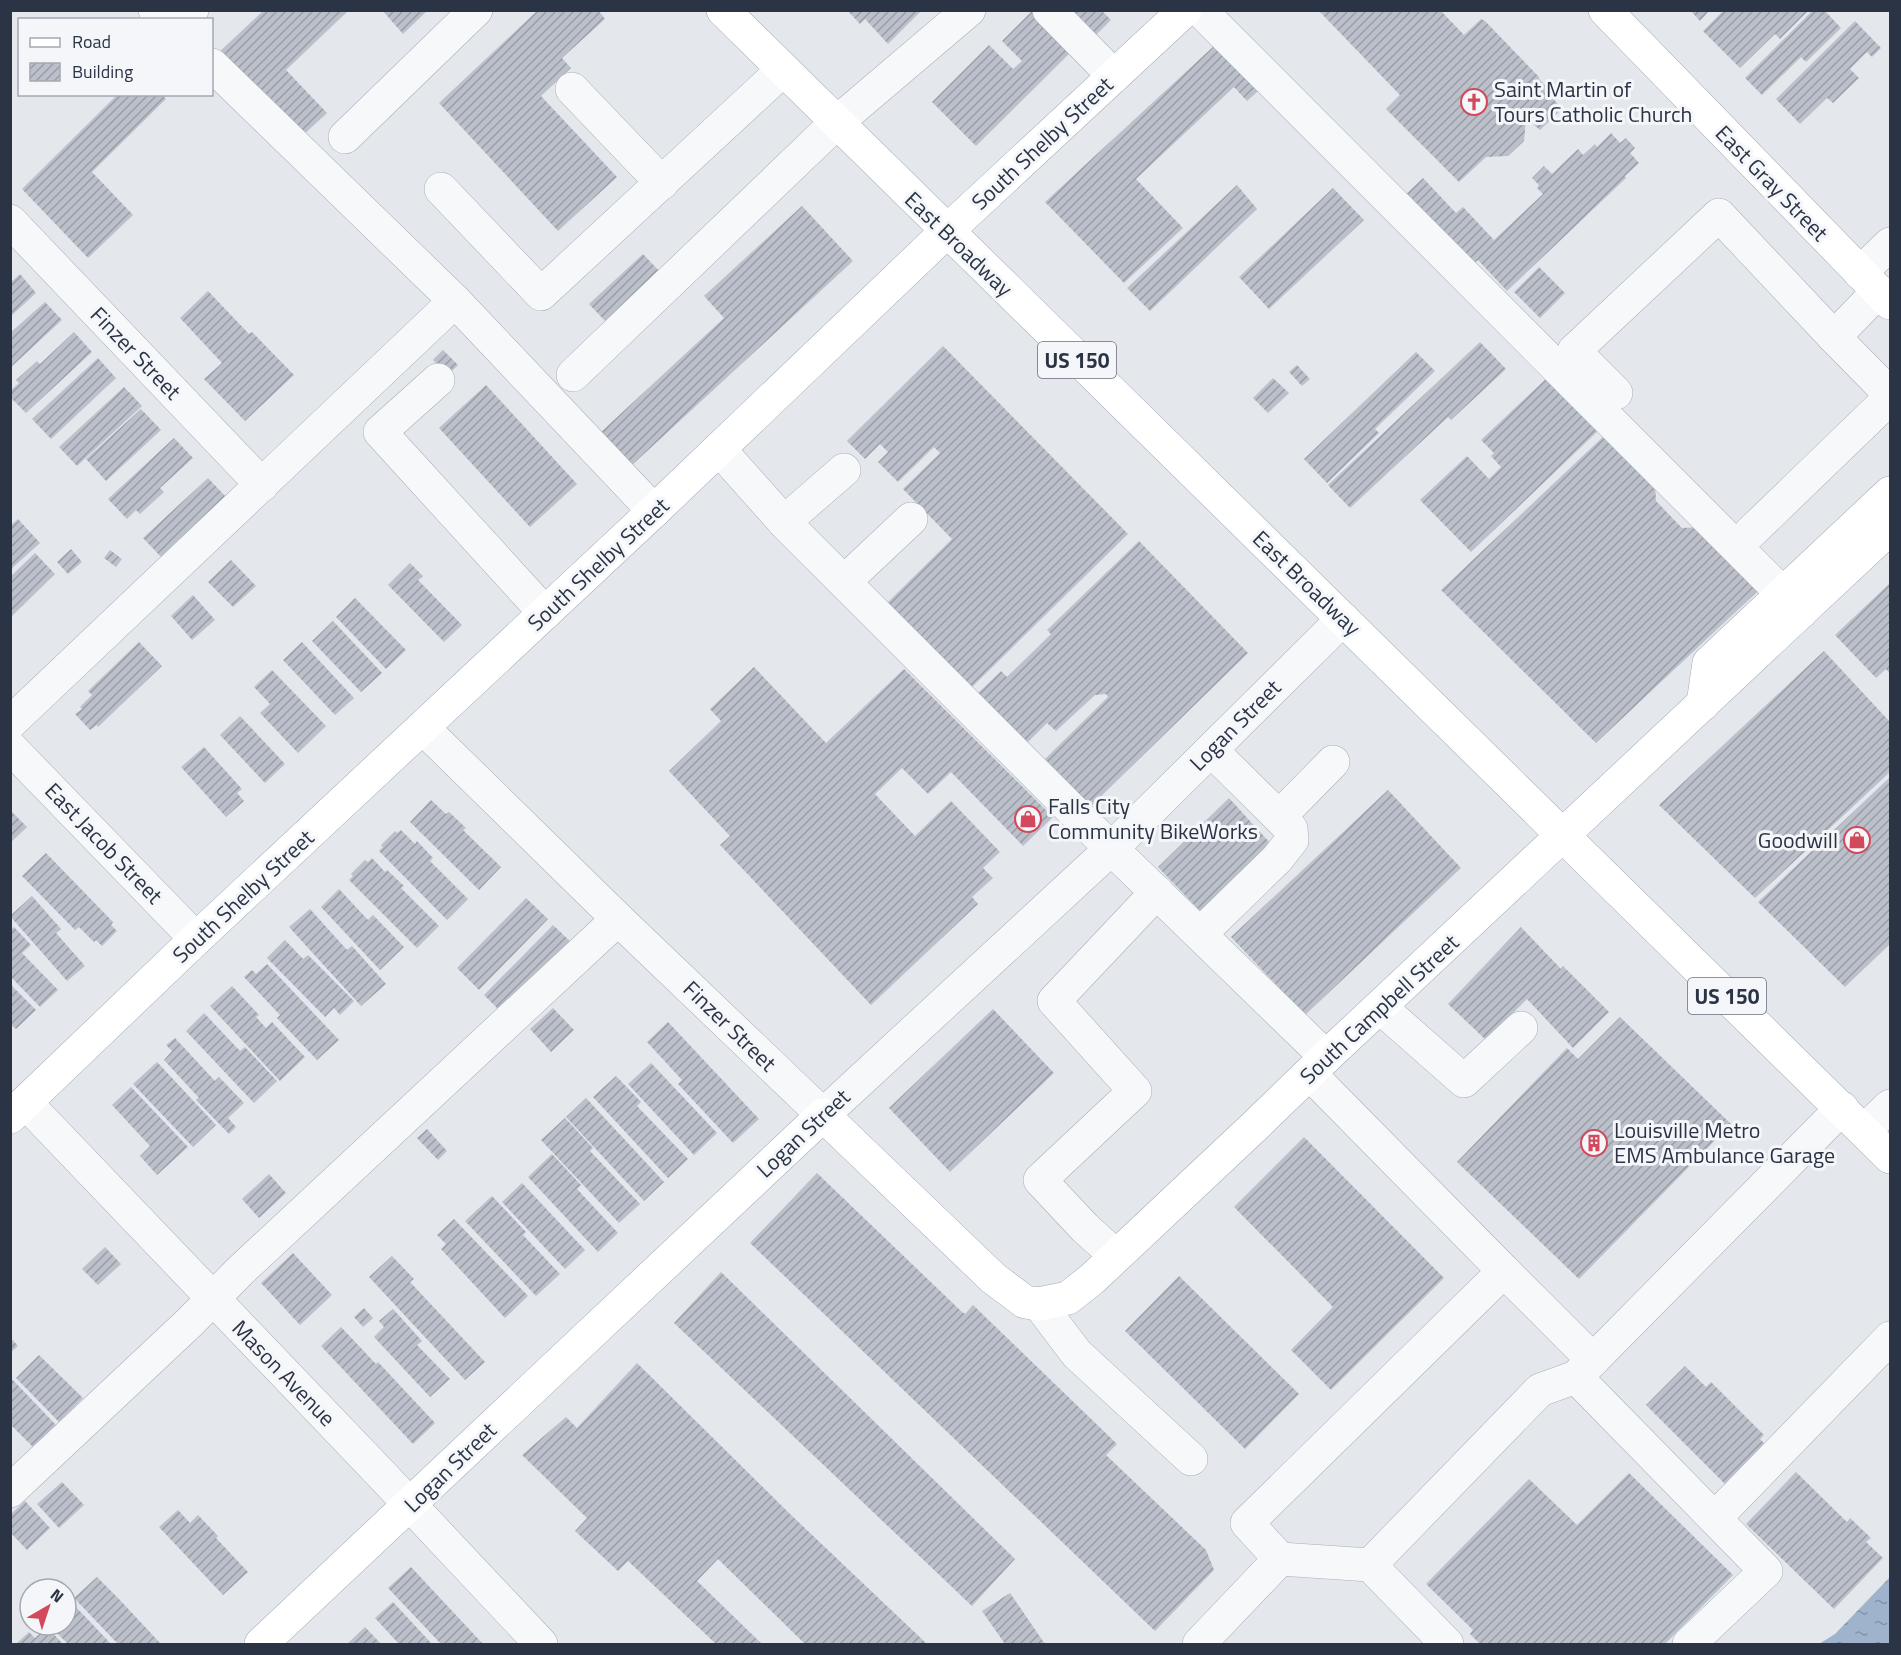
<svg xmlns="http://www.w3.org/2000/svg" width="1901" height="1655" font-family="'Titillium Web',sans-serif">
	<style>
		.water { fill: url(#water-ripples) }
		.building { fill: url(#building-hatch) }
		.lines { fill: none; stroke-linecap: round; stroke-linejoin: round }
		.minor-casing { stroke: #a9aeb7; stroke-width: 34 }
		.major-casing { stroke: #a3abb8; stroke-width: 34 }
		.minor { stroke: #f7f8fa; stroke-width: 33 }
		.major { stroke: #fff; stroke-width: 33 }
		.labels { text-anchor: middle; dominant-baseline: central; stroke-width: 6; stroke-linejoin: round; paint-order: stroke }
		.shield { fill: #f4f6f9; stroke: #676e7b; stroke-width: 1.5 }
		.shield-label { font-size: 21px; font-weight: bold; fill: #2b3445 }
		.poi-label { font-size: 22px; fill: #2b3445; stroke: #f4f6f9; text-anchor: start }
		.street-label { font-size: 22px; fill: #2b3445; stroke: #f4f6f9 }
	</style>
	<defs>
		<pattern id="water-ripples" width="26" height="14" patternUnits="userSpaceOnUse" patternTransform="scale(1.5)"><rect width="26" height="14" fill="#9fb4cc"/><path d="M2 4q2-2 4 0t4 0M15 11q2-2 4 0t4 0" fill="none" stroke="#8293a7"/></pattern>
		<pattern id="building-hatch" width="6" height="6" patternUnits="userSpaceOnUse" patternTransform="scale(1.5)"><rect width="6" height="6" fill="#bbc0ca"/><path d="M-1 1l2-2M0 6l6-6M5 7l2-2" fill="none" stroke="#989da6"/></pattern>
	</defs>
	<rect width="100%" height="100%" fill="#e4e7ec"/>
	<polygon class="water" points="1890,1577 1890,1644 1819,1644 1835,1634"/>
	<g class="building">
		<polygon points="264,10 349,10 286,70 327,113 300,138 216,55"/>
		<polygon points="382,10 428,10 403,34"/>
		<polygon points="538,10 598,10 605,19 562,58 571,68 541,96 617,177 558,231 439,103"/>
		<polygon points="847,10 922,10 888,44 865,19 860,24"/>
		<polygon points="1033,10 1043,10 1078,45 976,146 932,102 989,45 1013,69 1022,61 1002,41"/>
		<polygon points="1057,10 1101,10 1111,20 1088,43"/>
		<polygon points="1318,10 1440,10 1464,35 1481,19 1485,21 1539,77 1539,79 1552,93 1550,95 1562,109 1540,130 1526,118 1524,141 1508,156 1486,157 1459,182 1386,109 1400,95"/>
		<polygon points="1690,10 1710,10 1700,21"/>
		<polygon points="1724,10 1809,10 1780,39 1775,34 1740,68 1703,31"/>
		<polygon points="1813,10 1824,10 1841,28 1806,62 1801,57 1762,95 1745,78"/>
		<polygon points="1855,21 1881,48 1872,57 1867,52 1850,69 1859,78 1833,103 1827,98 1800,124 1776,99"/>
		<polygon points="1215,45 1258,91 1247,101 1234,87 1136,179 1183,228 1124,283 1045,202"/>
		<polygon points="118,94 162,94 166,99 92,172 133,215 88,258 22,189"/>
		<polygon points="1611,133 1620,143 1626,138 1635,148 1630,153 1639,163 1625,176 1626,178 1507,291 1478,260 1471,266 1404,196 1423,178 1456,213 1463,207 1494,240 1543,194 1537,188 1539,185 1532,178 1544,166 1552,174 1578,149 1583,155 1595,144 1597,147"/>
		<polygon points="1237,185 1257,209 1150,311 1127,288"/>
		<polygon points="1333,188 1364,220 1269,309 1239,277"/>
		<polygon points="802,206 853,261 632,465 601,432 724,318 704,296"/>
		<polygon points="643,254 661,273 607,323 589,304"/>
		<polygon points="1539,267 1565,293 1540,318 1514,292"/>
		<polygon points="20,274 36,293 10,317 10,283"/>
		<polygon points="208,291 249,334 252,332 294,375 245,421 204,379 222,363 180,318"/>
		<polygon points="45,302 62,320 10,368 10,333"/>
		<polygon points="74,332 92,352 26,413 10,397 10,391 19,383 16,380 37,361 40,364"/>
		<polygon points="1480,342 1506,369 1451,420 1448,417 1350,508 1328,485"/>
		<polygon points="943,346 1128,534 971,688 887,603 952,539 903,489 940,453 934,447 898,482 878,462 888,452 880,444 865,459 847,441"/>
		<polygon points="443,350 458,365 448,375 433,360"/>
		<polygon points="1416,352 1435,371 1375,429 1379,433 1327,483 1304,459"/>
		<polygon points="98,358 116,378 51,439 32,419"/>
		<polygon points="1297,365 1310,379 1302,386 1289,372"/>
		<polygon points="1550,375 1601,428 1471,552 1420,500 1467,456 1489,479 1501,467 1491,456 1494,453 1481,440"/>
		<polygon points="1273,378 1289,393 1268,413 1253,398"/>
		<polygon points="486,385 577,484 530,527 439,428"/>
		<polygon points="124,387 142,406 77,466 59,447"/>
		<polygon points="141,409 161,430 106,481 86,459"/>
		<polygon points="1606,434 1655,483 1656,501 1682,528 1701,527 1760,589 1596,743 1441,590"/>
		<polygon points="174,438 193,458 160,488 164,492 140,514 136,510 127,519 108,499"/>
		<polygon points="208,478 227,498 162,558 143,538"/>
		<polygon points="18,519 40,543 10,570 10,526"/>
		<polygon points="1139,541 1248,653 1091,806 1045,759 1108,697 1106,694 1095,695 1056,731 1047,723 1026,744 977,694 1001,671 1007,677 1051,634 1047,630"/>
		<polygon points="71,549 82,562 68,574 57,562"/>
		<polygon points="110,550 122,559 116,567 104,558"/>
		<polygon points="35,553 55,574 10,618 10,577"/>
		<polygon points="231,560 256,586 233,607 208,582"/>
		<polygon points="410,563 423,576 418,580 462,625 444,642 388,585"/>
		<polygon points="1890,583 1890,674 1886,669 1876,678 1835,635"/>
		<polygon points="193,595 215,620 192,640 171,616"/>
		<polygon points="355,598 406,650 386,669 336,617"/>
		<polygon points="333,621 382,673 361,692 312,641"/>
		<polygon points="139,642 162,666 98,727 97,725 90,730 75,714 82,709 80,707 92,695 88,691"/>
		<polygon points="302,642 354,698 335,715 283,660"/>
		<polygon points="1824,651 1890,722 1890,772 1755,898 1659,805"/>
		<polygon points="754,667 826,743 904,669 1053,817 1023,846 951,772 928,794 902,768 875,794 915,836 951,801 1000,852 983,868 993,878 972,897 978,904 871,1005 720,845 730,836 669,771 721,721 710,709"/>
		<polygon points="272,670 326,726 298,753 260,713 270,704 254,687"/>
		<polygon points="240,716 285,764 265,783 220,735"/>
		<polygon points="204,747 242,789 237,793 244,801 226,817 181,767"/>
		<polygon points="1890,777 1890,944 1845,987 1758,902"/>
		<polygon points="1388,790 1461,868 1305,1015 1231,937"/>
		<polygon points="1229,798 1271,844 1201,912 1158,867"/>
		<polygon points="431,800 446,814 449,812 466,828 463,830 501,867 479,890 410,822"/>
		<polygon points="10,810 27,827 10,843"/>
		<polygon points="401,830 415,844 417,841 433,858 430,861 468,899 447,920 379,851 383,847 381,846 382,844 395,831 397,833"/>
		<polygon points="46,853 113,922 111,925 117,931 102,946 96,940 94,942 79,927 75,930 22,876"/>
		<polygon points="372,858 385,872 387,870 404,886 401,888 439,926 417,948 349,880 353,876 351,874 365,860 368,862"/>
		<polygon points="339,889 368,920 373,915 404,947 380,970 321,907"/>
		<polygon points="32,896 61,929 56,933 85,966 67,981 10,916"/>
		<polygon points="526,898 548,919 479,990 457,968"/>
		<polygon points="310,909 347,950 352,946 386,984 361,1006 289,927"/>
		<polygon points="553,925 574,945 505,1016 484,995"/>
		<polygon points="14,927 31,945 22,953 58,990 40,1007 10,976 10,930"/>
		<polygon points="1521,927 1561,969 1563,966 1609,1012 1573,1048 1527,999 1486,1040 1448,1004"/>
		<polygon points="285,940 303,959 308,955 354,1001 340,1015 334,1008 325,1017 267,958"/>
		<polygon points="267,964 339,1040 317,1060 277,1018 280,1015 244,977 252,970 256,974"/>
		<polygon points="10,984 36,1010 16,1029 10,1024"/>
		<polygon points="232,986 259,1015 256,1017 266,1028 272,1022 305,1057 280,1081 210,1006"/>
		<polygon points="553,1008 574,1030 551,1052 530,1029"/>
		<polygon points="993,1009 1054,1073 950,1172 889,1108"/>
		<polygon points="204,1013 240,1051 245,1047 277,1081 254,1103 186,1031"/>
		<polygon points="1620,1017 1731,1124 1579,1279 1457,1162 1567,1048 1578,1059"/>
		<polygon points="668,1022 759,1119 733,1143 678,1084 682,1080 647,1042"/>
		<polygon points="175,1038 215,1081 219,1077 244,1103 228,1118 236,1127 229,1134 196,1100 199,1098 164,1060 172,1051 166,1045"/>
		<polygon points="157,1062 216,1125 193,1147 133,1084"/>
		<polygon points="651,1063 717,1133 694,1155 628,1084"/>
		<polygon points="616,1076 641,1102 637,1106 688,1159 668,1178 593,1097"/>
		<polygon points="131,1087 188,1147 157,1175 140,1156 150,1146 112,1105"/>
		<polygon points="586,1098 664,1182 644,1201 566,1117"/>
		<polygon points="565,1118 593,1148 590,1151 640,1204 619,1223 541,1140"/>
		<polygon points="427,1129 447,1151 438,1160 417,1138"/>
		<polygon points="1304,1137 1444,1278 1331,1390 1291,1350 1333,1307 1234,1207"/>
		<polygon points="552,1154 581,1185 577,1189 618,1233 598,1252 528,1177"/>
		<polygon points="817,1173 961,1311 965,1314 973,1305 1117,1444 1106,1455 1206,1550 1214,1570 1155,1631 750,1243"/>
		<polygon points="269,1174 286,1193 259,1218 242,1199"/>
		<polygon points="522,1183 585,1250 565,1269 502,1202"/>
		<polygon points="492,1196 526,1232 523,1235 560,1274 536,1296 465,1221"/>
		<polygon points="454,1219 528,1296 505,1318 441,1249 446,1244 437,1235"/>
		<polygon points="105,1247 121,1264 98,1285 82,1269"/>
		<polygon points="293,1253 332,1295 300,1325 261,1283"/>
		<polygon points="392,1256 414,1279 410,1282 485,1362 465,1380 369,1277"/>
		<polygon points="721,1272 1015,1559 972,1606 674,1323"/>
		<polygon points="1179,1276 1299,1394 1245,1449 1125,1331"/>
		<polygon points="364,1308 373,1318 363,1327 354,1317"/>
		<polygon points="393,1309 422,1341 417,1345 450,1379 430,1397 374,1337 384,1327 379,1321"/>
		<polygon points="341,1327 376,1364 378,1362 435,1423 413,1444 321,1346"/>
		<polygon points="10,1337 18,1346 10,1353"/>
		<polygon points="39,1355 83,1398 59,1422 16,1378"/>
		<polygon points="637,1363 790,1514 927,1644 805,1644 718,1559 697,1581 762,1644 716,1644 628,1561 618,1571 575,1531 587,1518 522,1455 566,1417 577,1428"/>
		<polygon points="1685,1366 1706,1387 1711,1382 1764,1435 1760,1439 1766,1445 1726,1485 1646,1405"/>
		<polygon points="10,1377 56,1425 33,1447 10,1424"/>
		<polygon points="1796,1472 1847,1522 1850,1518 1871,1538 1866,1542 1883,1558 1834,1609 1746,1524"/>
		<polygon points="1629,1473 1733,1575 1665,1644 1480,1644 1470,1634 1473,1630 1426,1584 1529,1479 1577,1525"/>
		<polygon points="62,1482 84,1505 59,1528 37,1504"/>
		<polygon points="25,1501 50,1528 27,1550 10,1532 10,1515"/>
		<polygon points="178,1510 190,1523 198,1515 218,1536 216,1538 248,1572 223,1595 159,1527"/>
		<polygon points="411,1567 483,1644 441,1644 388,1588"/>
		<polygon points="97,1577 118,1598 161,1644 118,1644 74,1598"/>
		<polygon points="1010,1593 1045,1644 1005,1644 982,1611"/>
		<polygon points="393,1602 432,1644 399,1644 375,1618"/>
		<polygon points="76,1607 111,1644 68,1644 53,1629 57,1625 66,1625 66,1617"/>
		<polygon points="47,1627 62,1643 61,1644 17,1643 29,1632 35,1638"/>
		<polygon points="365,1627 381,1644 347,1644"/>
	</g>
	<g class="lines">
		<defs>
			<g id="minor">
				<polyline points="155,10 165,20"/>
				<polyline points="1049,10 1114,76"/>
				<polyline points="1200,10 1801,612"/>
				<polyline points="183,20 192,10"/>
				<polyline points="212,65 455,301 654,511"/>
				<polyline points="572,89 662,183"/>
				<polyline points="345,137 476,10"/>
				<polyline points="441,189 541,294 783,70"/>
				<polyline points="10,221 262,485"/>
				<polyline points="1860,273 1890,244"/>
				<polyline points="1834,337 1879,291"/>
				<polyline points="573,375 836,123 969,10"/>
				<polyline points="438,380 380,432 545,613"/>
				<polyline points="1616,393 1574,351 1719,215 1834,337 1890,394"/>
				<polyline points="719,449 784,522 1079,817 1326,1057"/>
				<polyline points="784,522 844,470"/>
				<polyline points="1750,533 1890,398"/>
				<polyline points="844,582 911,519"/>
				<polyline points="10,723 455,301"/>
				<polyline points="423,728 618,919 823,1115 1112,848 1343,619"/>
				<polyline points="10,747 196,939"/>
				<polyline points="1279,817 1333,762"/>
				<polyline points="1200,934 1277,859 1292,840 1291,829 1211,750"/>
				<polyline points="1380,1007 1464,1081 1521,1028"/>
				<polyline points="26,1103 382,1475 541,1644"/>
				<polyline points="1864,1131 1890,1106"/>
				<polyline points="1116,1256 1085,1228 1040,1180 1135,1091 1054,1001 1157,892"/>
				<polyline points="1504,1271 1593,1360"/>
				<polyline points="1039,1304 1077,1354 1191,1459"/>
				<polyline points="10,1491 190,1322 240,1271 618,919"/>
				<polyline points="1715,1518 1890,1338"/>
				<polyline points="1280,1559 1370,1565 1447,1644"/>
				<polyline points="1370,1565 1540,1390 1576,1377"/>
				<polyline points="1199,1644 1280,1559 1247,1523 1504,1271 1310,1074"/>
				<polyline points="1689,1644 1766,1571 1576,1377 1842,1108"/>
			</g>
			<g id="major">
				<path d="M723,10C1110,395 1503,773 1890,1157"/>
				<polyline points="1605,10 1890,303"/>
				<polyline points="1703,704 1709,663 1890,493"/>
				<polyline points="10,1117 196,939 654,511 946,232 1185,10"/>
				<polyline points="261,1644 823,1115 993,1278 1025,1302 1039,1304 1068,1298 1092,1279 1257,1124 1326,1057 1890,528"/>
			</g>
		</defs>
		<use href="#minor" class="minor-casing"/>
		<use href="#major" class="major-casing"/>
		<use href="#minor" class="minor"/>
		<use href="#major" class="major"/>
	</g>
	<defs>
		<symbol id="church-ring" viewBox="-11 -11 22 22"><circle r="9.5" fill="#f4f6f9" stroke="#d1495b" stroke-width="1.5"/><path d="M-1.2-6h2.4v3.5h3.3v2.4h-3.3V6h-2.4V-.1h-3.3v-2.4h3.3Z" fill="#d1495b"/></symbol>
		<symbol id="shop-ring" viewBox="-11 -11 22 22"><circle r="9.5" fill="#f4f6f9" stroke="#d1495b" stroke-width="1.5"/><path d="M-5-2.5h2.3a2.7 3.5 0 0 1 5.4 0H5L5.5 6h-11ZM-1.5-2.5h3a1.5 2.3 0 0 0-3 0Z" fill="#d1495b"/></symbol>
		<symbol id="building-ring" viewBox="-11 -11 22 22"><circle r="9.5" fill="#f4f6f9" stroke="#d1495b" stroke-width="1.5"/><path d="M-4-6H4V6H1V3H-1V6H-4ZM-2.5-4.3h1.7v1.8h-1.7ZM.8-4.3h1.7v1.8H.8ZM-2.5-1h1.7V.8h-1.7ZM.8-1h1.7V.8H.8Z" fill="#d1495b"/></symbol>
	</defs>
	<g fill-rule="evenodd">
		<use href="#church-ring" x="1459" y="87" width="30" height="30"/>
		<use href="#shop-ring" x="1013" y="804" width="30" height="30"/>
		<use href="#shop-ring" x="1842" y="825" width="30" height="30"/>
		<use href="#building-ring" x="1579" y="1128" width="30" height="30"/>
	</g>
	<g class="labels">
		<g class="shield">
			<rect x="1038" y="342" width="78" height="36" rx="4.5"/>
			<rect x="1688" y="978" width="78" height="36" rx="4.5"/>
		</g>
		<g class="shield-label">
			<text x="1077" y="360">US 150</text>
			<text x="1727" y="996">US 150</text>
		</g>
		<g class="poi-label">
			<text x="1494" y="89">Saint Martin of<tspan x="1494" dy="25">Tours Catholic Church</tspan></text>
			<text x="1048" y="806">Falls City<tspan x="1048" dy="25">Community BikeWorks</tspan></text>
			<text x="1838" y="840" text-anchor="end">Goodwill</text>
			<text x="1614" y="1130">Louisville Metro<tspan x="1614" dy="25">EMS Ambulance Garage</tspan></text>
		</g>
		<g class="street-label">
			<text transform="translate(1042 143) rotate(-43)">South Shelby Street</text>
			<text transform="translate(1772 183) rotate(46)">East Gray Street</text>
			<text transform="translate(959 244) rotate(44)">East Broadway</text>
			<text transform="translate(136 353) rotate(46)">Finzer Street</text>
			<text transform="translate(598 564) rotate(-43)">South Shelby Street</text>
			<text transform="translate(1307 583) rotate(44)">East Broadway</text>
			<text transform="translate(1235 725) rotate(-45)">Logan Street</text>
			<text transform="translate(104 843) rotate(46)">East Jacob Street</text>
			<text transform="translate(243 896) rotate(-43)">South Shelby Street</text>
			<text transform="translate(1379 1009) rotate(-43)">South Campbell Street</text>
			<text transform="translate(730 1026) rotate(44)">Finzer Street</text>
			<text transform="translate(803 1133) rotate(-43)">Logan Street</text>
			<text transform="translate(284 1373) rotate(46)">Mason Avenue</text>
			<text transform="translate(450 1467) rotate(-44)">Logan Street</text>
		</g>
	</g>
	<rect width="1901" height="1655" fill="none" stroke="#2b3445" stroke-width="24"/>
	<rect x="18" y="18" width="195" height="78" fill="#f4f6f9" stroke="#a4a8b1" stroke-width="1.5"/>
	<rect x="30" y="38" width="30" height="9" fill="#ffffff" stroke="#a4a8b1" stroke-width="1.5"/>
	<text x="72" y="48" font-size="18" fill="#2b3445">Road</text>
	<rect x="30" y="63" width="30" height="18" fill="url(#building-hatch)" stroke="#a4a8b1" stroke-width="1.5"/>
	<text x="72" y="78" font-size="18" fill="#2b3445">Building</text>
	<g transform="translate(48 1607) rotate(39)"><circle r="28" fill="#f4f6f9" stroke="#a4a8b1" stroke-width="1.5"/>
	<path d="M0-4.5L10 22L0 15L-10 22Z" fill="#d1495b"/>
	<text y="-9" font-size="16" font-weight="bold" text-anchor="middle" fill="#2b3445">N</text>
	</g>
</svg>
